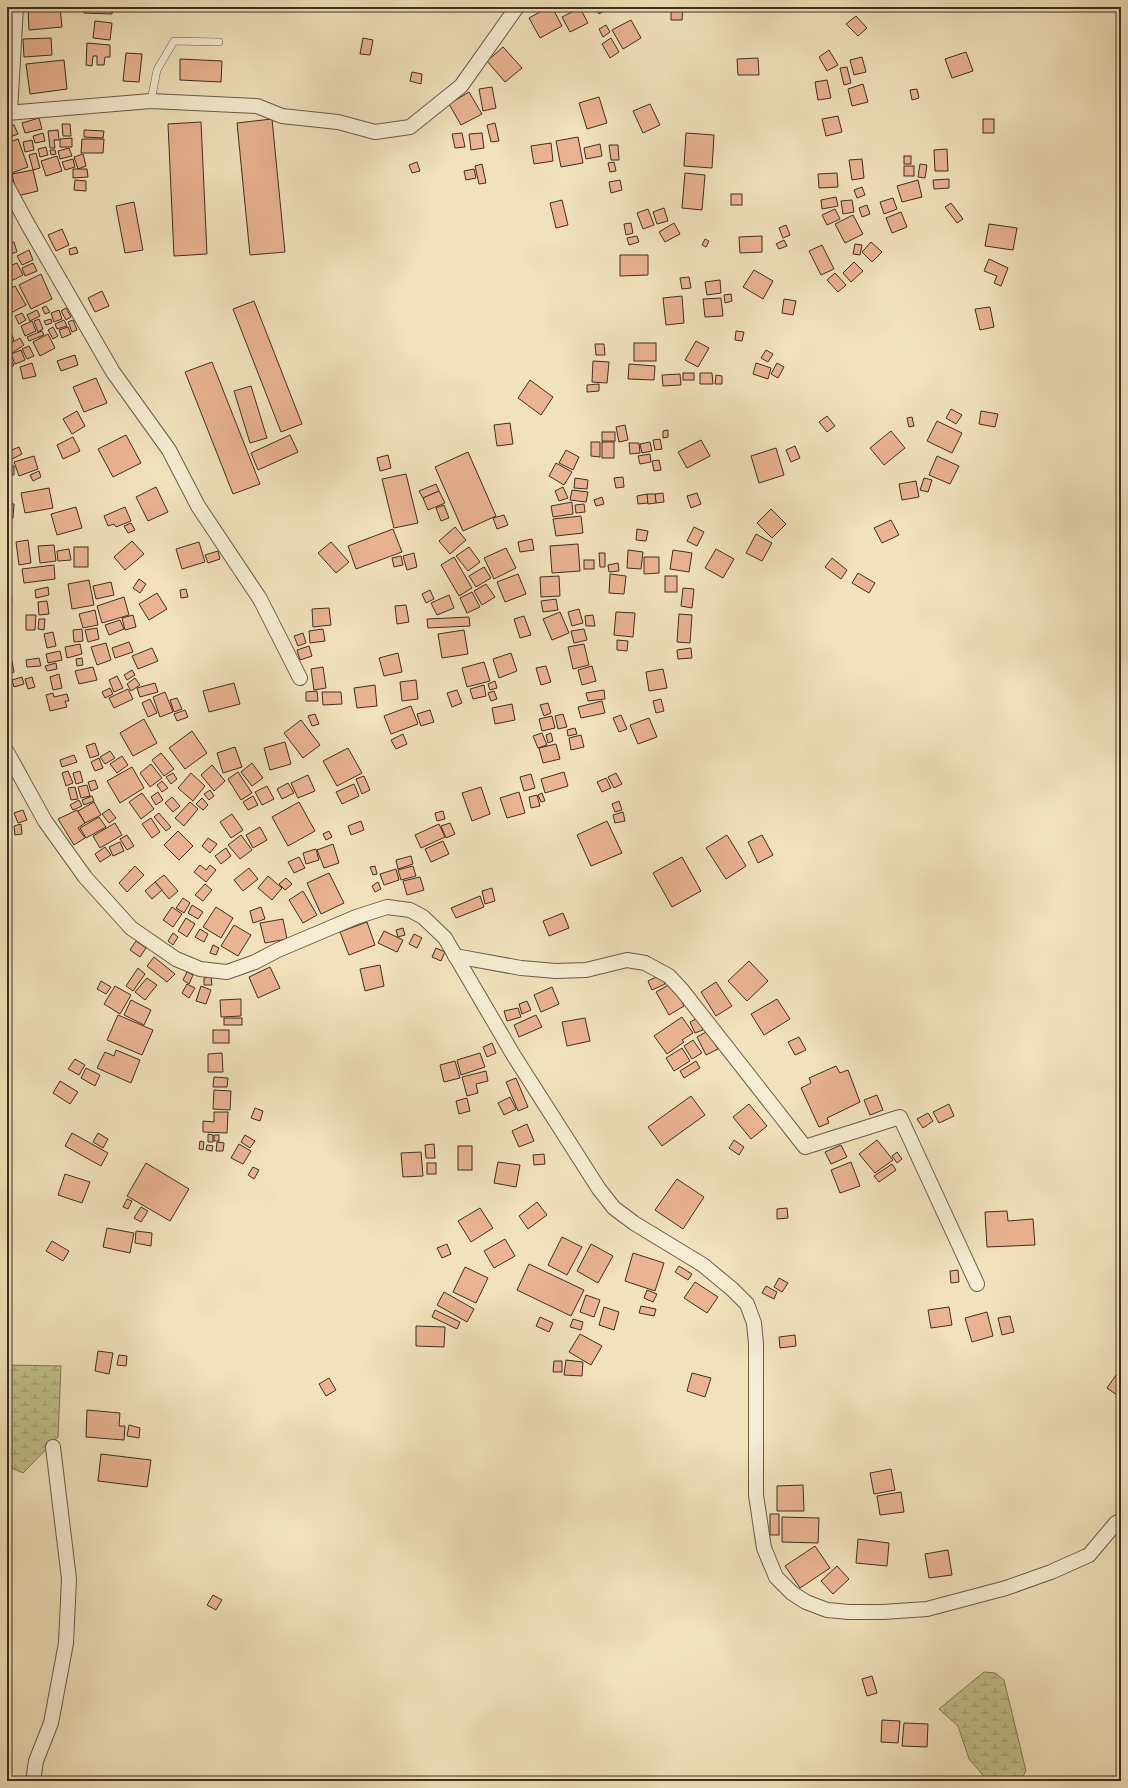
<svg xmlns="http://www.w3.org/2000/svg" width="1128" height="1788" font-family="Cardo,serif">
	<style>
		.wetland { fill: url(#wetland-marsh); stroke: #807856 }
		.building { fill: #eab392; stroke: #3f2e21 }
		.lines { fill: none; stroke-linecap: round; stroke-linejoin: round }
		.lane-casing { stroke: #6c5b48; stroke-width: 8 }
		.street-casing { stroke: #6c5b48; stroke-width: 16 }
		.lane { stroke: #f6ecd3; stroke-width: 7 }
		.street { stroke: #f6ecd3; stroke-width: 14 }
	</style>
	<defs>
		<pattern id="wetland-marsh" width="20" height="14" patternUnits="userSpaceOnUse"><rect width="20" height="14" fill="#c2c18b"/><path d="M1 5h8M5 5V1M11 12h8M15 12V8" fill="none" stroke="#9f9d71"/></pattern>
	</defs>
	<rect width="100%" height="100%" fill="#f1e2bb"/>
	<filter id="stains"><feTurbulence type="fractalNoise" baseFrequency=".005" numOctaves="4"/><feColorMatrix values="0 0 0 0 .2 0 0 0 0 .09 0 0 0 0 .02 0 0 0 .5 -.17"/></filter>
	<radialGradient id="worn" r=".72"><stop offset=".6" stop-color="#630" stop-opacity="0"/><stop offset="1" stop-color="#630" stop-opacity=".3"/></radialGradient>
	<g class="wetland">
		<polygon points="7,1365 61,1366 58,1437 23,1473 7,1466"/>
		<polygon points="984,1672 995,1673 1004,1680 1026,1771 1020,1781 988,1781 969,1759 958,1726 939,1709"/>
	</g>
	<g class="building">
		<polygon points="60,7 62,27 29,30 28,9"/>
		<polygon points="84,7 112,7 112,14 84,13"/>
		<polygon points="152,7 168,7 168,10"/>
		<polygon points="549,7 552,7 562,26 540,38 529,18"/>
		<polygon points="557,7 568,7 559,12"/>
		<polygon points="595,7 610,7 599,14"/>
		<polygon points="671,7 683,7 682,20 671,20"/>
		<polygon points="580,8 588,23 570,32 562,17"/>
		<polygon points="856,16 867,28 858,36 846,24"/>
		<polygon points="631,20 641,38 623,49 612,30"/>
		<polygon points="95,21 112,23 110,40 93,38"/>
		<polygon points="606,25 610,32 603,37 599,29"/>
		<polygon points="51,38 52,55 24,57 23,39"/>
		<polygon points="363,38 373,40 370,55 360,54"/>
		<polygon points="611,38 619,52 610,58 602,44"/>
		<polygon points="87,43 110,45 110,57 105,57 104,65 97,65 97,56 93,56 92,66 86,65"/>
		<polygon points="503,47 522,68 505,82 487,61"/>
		<polygon points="829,50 838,65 827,71 819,57"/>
		<polygon points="966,52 973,71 952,78 945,59"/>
		<polygon points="126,53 142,54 139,82 123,81"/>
		<polygon points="862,57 866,72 854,75 850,60"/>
		<polygon points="758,58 759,75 738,75 737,59"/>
		<polygon points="180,59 222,61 221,82 180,80"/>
		<polygon points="64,60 67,89 30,94 26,64"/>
		<polygon points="847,67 851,83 844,85 840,68"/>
		<polygon points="412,72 422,74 421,84 410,81"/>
		<polygon points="827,80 831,98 818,100 815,82"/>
		<polygon points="863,84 868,102 852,106 848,89"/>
		<polygon points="492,87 496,108 483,111 479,89"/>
		<polygon points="917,89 919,98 912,100 910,90"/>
		<polygon points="469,92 482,114 461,125 449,104"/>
		<polygon points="599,97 607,123 587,129 579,103"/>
		<polygon points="650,104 660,125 643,133 633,111"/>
		<polygon points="838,116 842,132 826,136 822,119"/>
		<polygon points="39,118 42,129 25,133 22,123"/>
		<polygon points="272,119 285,252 250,255 237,123"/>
		<rect x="983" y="119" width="11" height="14"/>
		<polygon points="201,122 207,254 174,256 168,124"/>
		<polygon points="495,123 499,141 491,142 487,125"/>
		<polygon points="62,124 70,124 71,136 63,136"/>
		<polygon points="14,125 18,134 7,138 7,127"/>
		<polygon points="58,130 59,140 54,140 55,148 50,148 48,131"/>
		<polygon points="84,130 104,131 103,138 84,137"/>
		<polygon points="43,133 45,141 35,143 33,136"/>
		<polygon points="462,133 465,147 455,148 452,134"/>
		<polygon points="482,133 484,148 471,150 469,134"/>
		<polygon points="686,133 714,135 712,168 684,166"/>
		<polygon points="578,137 583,163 561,167 556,141"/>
		<polygon points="72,138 72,147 60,147 60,139"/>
		<polygon points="18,139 28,167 9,174 7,169 7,143"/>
		<polygon points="82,139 104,139 103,153 81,153"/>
		<polygon points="32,140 34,150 25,152 23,142"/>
		<polygon points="551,143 553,161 534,164 531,146"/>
		<polygon points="600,144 602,156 586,159 584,148"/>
		<polygon points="609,145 618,145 619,160 611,160"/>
		<polygon points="46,147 48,155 40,157 38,149"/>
		<polygon points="69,148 72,156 60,159 58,151"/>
		<polygon points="947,149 948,171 935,171 934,150"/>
		<polygon points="50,150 55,150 56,154 51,155"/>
		<polygon points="36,153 40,168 33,170 29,155"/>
		<polygon points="83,154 86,166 78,169 74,157"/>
		<polygon points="57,156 62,171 46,176 41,161"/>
		<rect x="904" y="156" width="7" height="8"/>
		<polygon points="73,159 75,167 65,170 62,162"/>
		<polygon points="862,159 864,178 852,180 849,160"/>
		<polygon points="417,162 420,171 412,173 409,165"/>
		<polygon points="614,162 616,171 610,172 608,163"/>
		<polygon points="482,164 486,183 479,184 475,166"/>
		<polygon points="920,164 927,165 925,178 918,177"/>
		<rect x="904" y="166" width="10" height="10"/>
		<polygon points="73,169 87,169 88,177 73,178"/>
		<polygon points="474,169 476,178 466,180 464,171"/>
		<polygon points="33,170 38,191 17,196 12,174"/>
		<polygon points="685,173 705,175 702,210 682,208"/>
		<polygon points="837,173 838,187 819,188 818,174"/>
		<polygon points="949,179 949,188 934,189 933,180"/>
		<polygon points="75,180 86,181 86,191 74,190"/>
		<polygon points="620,180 622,190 611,193 609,182"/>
		<polygon points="918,180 922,197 902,202 897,186"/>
		<polygon points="862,187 865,195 857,198 854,190"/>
		<rect x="731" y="194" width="11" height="11"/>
		<polygon points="836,197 838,206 822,209 821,200"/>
		<polygon points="893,198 897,209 884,214 880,202"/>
		<polygon points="562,200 568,225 556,228 550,203"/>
		<polygon points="852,200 854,212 843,214 841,201"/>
		<polygon points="134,202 143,250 125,253 116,206"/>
		<polygon points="951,203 963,219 957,223 945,207"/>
		<polygon points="867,205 870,214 862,217 859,208"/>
		<polygon points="664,208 668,221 657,224 653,212"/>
		<polygon points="648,209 654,225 643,229 637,213"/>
		<polygon points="835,209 840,219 827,225 822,215"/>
		<polygon points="901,212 907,227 892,233 886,218"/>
		<polygon points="853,215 863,234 845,243 835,224"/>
		<polygon points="631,223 633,233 626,235 624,224"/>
		<polygon points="674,223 680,234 665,242 659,232"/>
		<polygon points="7,224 11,238 7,239"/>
		<polygon points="989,224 1017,228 1013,250 985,246"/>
		<polygon points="786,225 790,235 783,238 779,228"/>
		<polygon points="62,229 69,245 56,251 48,235"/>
		<polygon points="637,236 639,242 629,245 627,238"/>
		<polygon points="762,236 762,252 740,253 739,237"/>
		<polygon points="705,239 709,241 706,247 702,245"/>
		<polygon points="784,240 787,246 779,249 776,244"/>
		<polygon points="14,242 17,252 7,255 7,244"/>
		<polygon points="871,242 882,252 872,262 862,252"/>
		<polygon points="855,244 862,245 860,255 853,254"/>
		<polygon points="822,245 834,269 821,275 809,251"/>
		<polygon points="76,247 78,253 70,255 69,249"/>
		<polygon points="29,250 33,260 22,265 17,256"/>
		<polygon points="620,255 648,255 648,275 620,276"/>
		<polygon points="989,259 1008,268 1001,286 994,283 997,276 984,271"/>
		<polygon points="854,262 863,271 851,282 843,273"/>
		<polygon points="17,263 23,275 11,281 7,267"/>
		<polygon points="33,263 37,271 25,276 22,268"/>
		<polygon points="754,270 773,281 763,299 743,287"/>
		<polygon points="835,273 846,285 838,292 827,280"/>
		<polygon points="41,274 52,299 31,309 19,285"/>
		<polygon points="689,277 691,288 682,289 680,278"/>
		<polygon points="720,280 721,293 707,295 705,282"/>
		<polygon points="15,286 26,305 9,314 7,311 7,290"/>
		<polygon points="102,291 109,306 95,312 88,298"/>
		<polygon points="731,294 732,301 725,303 724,295"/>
		<polygon points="682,296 684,323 666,325 663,298"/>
		<polygon points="721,298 723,316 705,317 703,299"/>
		<polygon points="784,299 796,301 793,315 782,313"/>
		<polygon points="254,301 302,424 281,432 233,309"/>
		<polygon points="46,306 50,312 45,314 42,308"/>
		<polygon points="990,307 994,327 980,330 975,309"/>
		<polygon points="66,308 71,317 66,320 61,311"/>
		<polygon points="37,310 40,316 30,321 27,315"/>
		<polygon points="59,310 62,319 54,322 51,313"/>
		<polygon points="22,313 26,320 19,324 15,316"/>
		<polygon points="39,319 43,329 38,332 34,321"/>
		<polygon points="51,319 52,323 46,325 44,321"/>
		<polygon points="64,320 67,326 57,329 55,324"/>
		<polygon points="73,320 77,330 72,332 68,322"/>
		<polygon points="32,321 36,331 25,336 21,326"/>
		<polygon points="53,327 58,336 53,339 48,330"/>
		<polygon points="68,327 71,334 62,338 59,330"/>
		<polygon points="42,331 44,335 29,341 27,337"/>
		<polygon points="736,331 744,332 742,341 735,340"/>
		<polygon points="11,333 14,340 7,344 7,335"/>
		<polygon points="48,334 55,348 40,356 33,342"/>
		<polygon points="20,338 24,345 12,353 8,345"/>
		<polygon points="696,341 709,348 698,367 685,360"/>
		<rect x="634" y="343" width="22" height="18"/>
		<polygon points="595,344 604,344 605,355 596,355"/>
		<polygon points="29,346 34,356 27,359 22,349"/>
		<polygon points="21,350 25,360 15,364 11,354"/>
		<polygon points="766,350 773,354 768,362 761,358"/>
		<polygon points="7,354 14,365 7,370"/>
		<polygon points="75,355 78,365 61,371 57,361"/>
		<polygon points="593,361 609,362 607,383 592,382"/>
		<polygon points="212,362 260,484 233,494 185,372"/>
		<polygon points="32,363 36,376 23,379 20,367"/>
		<polygon points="756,363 771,368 768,379 753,374"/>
		<polygon points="777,363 784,367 778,378 771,374"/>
		<polygon points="629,364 655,366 654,380 628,379"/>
		<rect x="683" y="373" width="11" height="7"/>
		<polygon points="700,373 712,373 713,384 700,384"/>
		<polygon points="680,374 681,385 663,386 662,375"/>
		<polygon points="716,375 722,376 722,384 715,384"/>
		<polygon points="96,378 107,403 84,412 73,387"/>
		<polygon points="530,380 553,397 541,415 518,398"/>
		<polygon points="599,384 599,391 587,392 587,385"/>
		<polygon points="251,386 267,438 250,443 234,391"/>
		<polygon points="951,409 962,415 956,424 946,418"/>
		<polygon points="77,411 85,426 72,434 63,419"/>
		<polygon points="981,411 998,414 995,427 979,424"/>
		<polygon points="827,416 835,426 827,432 819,422"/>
		<polygon points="912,417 914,426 909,427 907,418"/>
		<polygon points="937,421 962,433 952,453 927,441"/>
		<polygon points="510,423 513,444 497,446 494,425"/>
		<polygon points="625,425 628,440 619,442 616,427"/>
		<polygon points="668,430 668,437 663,438 663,431"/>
		<polygon points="891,431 905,448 884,465 870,448"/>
		<rect x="602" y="432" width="13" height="9"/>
		<polygon points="126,435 141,463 113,477 98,449"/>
		<polygon points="290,435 298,452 258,470 251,453"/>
		<polygon points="73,437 80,451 63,459 57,445"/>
		<polygon points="660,439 662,449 655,450 653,440"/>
		<polygon points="701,440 710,456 687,468 678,452"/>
		<polygon points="591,442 600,442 600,457 591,456"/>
		<rect x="602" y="442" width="12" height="16"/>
		<polygon points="650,442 652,451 642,453 640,444"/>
		<polygon points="629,443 639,443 640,453 630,454"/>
		<polygon points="795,446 800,458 791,462 786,450"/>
		<polygon points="19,447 22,454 10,460 7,452"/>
		<polygon points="776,448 784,475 759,483 751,456"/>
		<polygon points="566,450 579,457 573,470 559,463"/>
		<polygon points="468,452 496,516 463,531 435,467"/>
		<polygon points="650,454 651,462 640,464 638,456"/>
		<polygon points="388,455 391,468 380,471 377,458"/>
		<polygon points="34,456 38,469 19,476 14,462"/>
		<polygon points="937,456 959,466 950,484 929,475"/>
		<polygon points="659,460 661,470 654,471 652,461"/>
		<polygon points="556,463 572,472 564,485 549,476"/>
		<polygon points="7,465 14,466 14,475 7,474"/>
		<polygon points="39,471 41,477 33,481 30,475"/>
		<polygon points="406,474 418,523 394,528 382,479"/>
		<polygon points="623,477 624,487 616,488 614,478"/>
		<polygon points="575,478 588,480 587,489 574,488"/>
		<polygon points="924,478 932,480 928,492 920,490"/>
		<polygon points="916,481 919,497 902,500 899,484"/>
		<polygon points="436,484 439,491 423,498 419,491"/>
		<polygon points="156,487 168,512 148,521 136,497"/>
		<polygon points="563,487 568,498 559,501 555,491"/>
		<polygon points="49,488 53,508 25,513 21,493"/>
		<polygon points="572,490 588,492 586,502 570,500"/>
		<polygon points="439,491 445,503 428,510 423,498"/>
		<polygon points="663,493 664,502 656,503 655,494"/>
		<polygon points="697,493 701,504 691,508 687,496"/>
		<polygon points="647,494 648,503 638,504 637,496"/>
		<polygon points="647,494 655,494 656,503 648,504"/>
		<polygon points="602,497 604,504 596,506 594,500"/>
		<polygon points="572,502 573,514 553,517 551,506"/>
		<polygon points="7,503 14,504 13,518 7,518"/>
		<polygon points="584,504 585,512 576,513 575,505"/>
		<polygon points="444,505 449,518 441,521 436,508"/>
		<polygon points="76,507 82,528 57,535 51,514"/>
		<polygon points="125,507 131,521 116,527 114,524 108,526 104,516"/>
		<polygon points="771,509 786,524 772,538 757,523"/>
		<polygon points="504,515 508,525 497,529 493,518"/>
		<polygon points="581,516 583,533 556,536 553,519"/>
		<polygon points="891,520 899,535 882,543 874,528"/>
		<polygon points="131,523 135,530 128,533 124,526"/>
		<polygon points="455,527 466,540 450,554 439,541"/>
		<polygon points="694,527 704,532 697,546 687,541"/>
		<polygon points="393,529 402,552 356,569 348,546"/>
		<polygon points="637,529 648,531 646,541 636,540"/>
		<polygon points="756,534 772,543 762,561 746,553"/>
		<polygon points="532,539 534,550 520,552 518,542"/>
		<polygon points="28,540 31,563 19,565 16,542"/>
		<polygon points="132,541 144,554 125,570 114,557"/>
		<polygon points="199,542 205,562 182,569 176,549"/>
		<polygon points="331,542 349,562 336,573 318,553"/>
		<polygon points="578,544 580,571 552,573 550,546"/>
		<polygon points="54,545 56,561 40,563 38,546"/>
		<rect x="74" y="547" width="14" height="20"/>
		<polygon points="469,547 480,562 468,571 456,556"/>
		<polygon points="506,548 516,568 494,579 484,558"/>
		<polygon points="69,549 71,560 58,561 57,551"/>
		<polygon points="716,549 734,559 723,578 705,568"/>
		<rect x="7" y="550" width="2" height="19"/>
		<polygon points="628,550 643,552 641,569 627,568"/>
		<polygon points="673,550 692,553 689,572 670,569"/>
		<polygon points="218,551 220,559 208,563 205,555"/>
		<polygon points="414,553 417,567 407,570 403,556"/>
		<polygon points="599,553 605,553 605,567 600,567"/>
		<polygon points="401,556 403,565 394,567 392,558"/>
		<polygon points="454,557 472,588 459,596 441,565"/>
		<polygon points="644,557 659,557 659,573 644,574"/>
		<polygon points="832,558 847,570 841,579 825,567"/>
		<rect x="584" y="560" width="10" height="9"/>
		<polygon points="618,563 619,571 609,572 608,565"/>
		<polygon points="54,565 55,579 24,583 22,569"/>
		<polygon points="484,567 491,578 476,587 469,576"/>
		<polygon points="7,571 10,571 11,579 7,580"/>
		<polygon points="858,573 875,583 869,593 852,583"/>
		<polygon points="518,574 526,594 505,602 497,582"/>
		<polygon points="610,574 626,576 624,594 609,593"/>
		<polygon points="559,576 560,596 541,597 540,577"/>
		<rect x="665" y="576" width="12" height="16"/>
		<polygon points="139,579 146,584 140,593 133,588"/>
		<polygon points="89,580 94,605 72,609 68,584"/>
		<polygon points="111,582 114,595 96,599 93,586"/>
		<polygon points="486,584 495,597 482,605 474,591"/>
		<polygon points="48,587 49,595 36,598 35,590"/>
		<polygon points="683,588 694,589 692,608 681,606"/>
		<polygon points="186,589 188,597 181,598 180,590"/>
		<polygon points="430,590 434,599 426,603 422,594"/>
		<polygon points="472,592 480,607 467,613 460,598"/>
		<polygon points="157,593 167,609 149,620 139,604"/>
		<polygon points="449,595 454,608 437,615 431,603"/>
		<polygon points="124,597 129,615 102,623 97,606"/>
		<polygon points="7,598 12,599 10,615 7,615"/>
		<polygon points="556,599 558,610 543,612 541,601"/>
		<polygon points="47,601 49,614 39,615 38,602"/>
		<polygon points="406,605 409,622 397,624 395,606"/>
		<polygon points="329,608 331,625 313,627 312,609"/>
		<polygon points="579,609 583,623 572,626 568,612"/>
		<polygon points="95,610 98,625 83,628 79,614"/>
		<polygon points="560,612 569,633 552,640 543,619"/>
		<polygon points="616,612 635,613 633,637 614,635"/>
		<polygon points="679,614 692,615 690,643 677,642"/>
		<polygon points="26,615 36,615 35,630 26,630"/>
		<polygon points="133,615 136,627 125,630 122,618"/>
		<polygon points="593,615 595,626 586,626 585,616"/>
		<polygon points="524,616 531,635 520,638 514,619"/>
		<polygon points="469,617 470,626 428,628 427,619"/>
		<polygon points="39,619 45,619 44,630 38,629"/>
		<polygon points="120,620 124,629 109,635 105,625"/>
		<polygon points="97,628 99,639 88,642 85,630"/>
		<polygon points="82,629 83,641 74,642 73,630"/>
		<polygon points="323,629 325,641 310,643 309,631"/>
		<polygon points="584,629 587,640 574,643 571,631"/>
		<polygon points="464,630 468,654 442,658 438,634"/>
		<polygon points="53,632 56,646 47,648 44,634"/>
		<polygon points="303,633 306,643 298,646 294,636"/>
		<polygon points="617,640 628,641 627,651 617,650"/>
		<polygon points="129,642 133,652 115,658 112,648"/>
		<polygon points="106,643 111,660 97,665 91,647"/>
		<polygon points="80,644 82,654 67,658 65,647"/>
		<polygon points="584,644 589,665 573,669 568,647"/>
		<polygon points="309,646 312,656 300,660 297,650"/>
		<polygon points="152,648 158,661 138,669 132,656"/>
		<polygon points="691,648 692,658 678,659 677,650"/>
		<polygon points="60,651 62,660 48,663 46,654"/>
		<polygon points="398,653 402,672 384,676 379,658"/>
		<polygon points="511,653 517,671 499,678 493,659"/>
		<polygon points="39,658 41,666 27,667 26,660"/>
		<polygon points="82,658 83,665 77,666 76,659"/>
		<polygon points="12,661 14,672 7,674 7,662"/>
		<polygon points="484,662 490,681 467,687 462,668"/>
		<polygon points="56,663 57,669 47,671 45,666"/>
		<polygon points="546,666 551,682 541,685 536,668"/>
		<polygon points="592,666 596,681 582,685 578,670"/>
		<polygon points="93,667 97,680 79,684 75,671"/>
		<polygon points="323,667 326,688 314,690 311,669"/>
		<polygon points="663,669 667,688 649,691 646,672"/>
		<polygon points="132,670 135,675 127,680 124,675"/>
		<polygon points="59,674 62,688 53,690 50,677"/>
		<polygon points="117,676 123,688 114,692 109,680"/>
		<polygon points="22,677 24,684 14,687 12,680"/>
		<polygon points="32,677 35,687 28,689 25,679"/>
		<polygon points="135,678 140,685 131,691 127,684"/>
		<polygon points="416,680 418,699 402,701 400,682"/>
		<polygon points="495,681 497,688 490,690 488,684"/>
		<polygon points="155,683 158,692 140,697 137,688"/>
		<polygon points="234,683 240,704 209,712 203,691"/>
		<polygon points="375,685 377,706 357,708 354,688"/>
		<polygon points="484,685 486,696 473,699 470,689"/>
		<polygon points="110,688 113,694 105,698 102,692"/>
		<polygon points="128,689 133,699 114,708 109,698"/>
		<polygon points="457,690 462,703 452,707 447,693"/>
		<polygon points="604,690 605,699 588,701 586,693"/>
		<polygon points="317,691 318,701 306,701 306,692"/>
		<polygon points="494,691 497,699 491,701 488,693"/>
		<polygon points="165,692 173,712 160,717 153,697"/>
		<polygon points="322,692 341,692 342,704 323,705"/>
		<polygon points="53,693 54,697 67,694 69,701 65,701 67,707 50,711 46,695"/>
		<polygon points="177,698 182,709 174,712 170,700"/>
		<polygon points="150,699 157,713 148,717 142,703"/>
		<polygon points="661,699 664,711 656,713 653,701"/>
		<polygon points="602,701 605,713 581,718 578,707"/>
		<polygon points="548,703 551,713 544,716 540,705"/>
		<polygon points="512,704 515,720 495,724 492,708"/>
		<polygon points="411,706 418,724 391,734 384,716"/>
		<polygon points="185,710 188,717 177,721 174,714"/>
		<polygon points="430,710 434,722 421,726 417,714"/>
		<polygon points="315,714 319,724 312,726 308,716"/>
		<polygon points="563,714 567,727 558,729 555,716"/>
		<polygon points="621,715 627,729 619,732 613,718"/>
		<polygon points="552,716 555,728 542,731 539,719"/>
		<polygon points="649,718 657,737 638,744 630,725"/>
		<polygon points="144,719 157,743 133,756 120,733"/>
		<polygon points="301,720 320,745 303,758 284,733"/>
		<polygon points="575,728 577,734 568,736 567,730"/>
		<polygon points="192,731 207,753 185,769 169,748"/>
		<polygon points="542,733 547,745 538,748 533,736"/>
		<polygon points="551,733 553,741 548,743 546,735"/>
		<polygon points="403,734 407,744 396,749 391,740"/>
		<polygon points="581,735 584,747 571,750 569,738"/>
		<polygon points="285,742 291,764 270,770 264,748"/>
		<polygon points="95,743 99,755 90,758 86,746"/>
		<polygon points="556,744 560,759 543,763 539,748"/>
		<polygon points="235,747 242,767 223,773 217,753"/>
		<polygon points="348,748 362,773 337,786 323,761"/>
		<polygon points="110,751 115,758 105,764 100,757"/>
		<polygon points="161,753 174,769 164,776 152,760"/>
		<polygon points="74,755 77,762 62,767 60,760"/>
		<polygon points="122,756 128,765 117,773 110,764"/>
		<polygon points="99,758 103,768 95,771 91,762"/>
		<polygon points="252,763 263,778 252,786 241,772"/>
		<polygon points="151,764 162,778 150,787 140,773"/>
		<polygon points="212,765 225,781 214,791 201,775"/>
		<polygon points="132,767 144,788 120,803 107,781"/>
		<polygon points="68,771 73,783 66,786 62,773"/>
		<polygon points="80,771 83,782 76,784 73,773"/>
		<polygon points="238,772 252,793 241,800 228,779"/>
		<polygon points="564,772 568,786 545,793 541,779"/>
		<polygon points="173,773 177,779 171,784 166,777"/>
		<polygon points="191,773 205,786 193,801 178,788"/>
		<polygon points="616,773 622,784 614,788 608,777"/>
		<polygon points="531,774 535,788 524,791 520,777"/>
		<polygon points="308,775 315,791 298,798 291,783"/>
		<polygon points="364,776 370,790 362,794 356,779"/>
		<polygon points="606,778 611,788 602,792 597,782"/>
		<polygon points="95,780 98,788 91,791 88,782"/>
		<polygon points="162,781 168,788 162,792 157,785"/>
		<polygon points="288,783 294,793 282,799 277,789"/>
		<polygon points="354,784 359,796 342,804 336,792"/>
		<polygon points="87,785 90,796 81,798 78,787"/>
		<polygon points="267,786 274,799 262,805 255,792"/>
		<polygon points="75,787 78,799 71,800 68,788"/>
		<polygon points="481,787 490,814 472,821 462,793"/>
		<polygon points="210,790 214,796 209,800 204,794"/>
		<polygon points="158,792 163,800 156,805 151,797"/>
		<polygon points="519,792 525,813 507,818 500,798"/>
		<polygon points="142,793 154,809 141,819 129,802"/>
		<polygon points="542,793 545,801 541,802 538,795"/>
		<polygon points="537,795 540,806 531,808 529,797"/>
		<polygon points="92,796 94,801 84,805 82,800"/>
		<polygon points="253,796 258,805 248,810 243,802"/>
		<polygon points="172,797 180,806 173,812 165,803"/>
		<polygon points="202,798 208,805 203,810 196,804"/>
		<polygon points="79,800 82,806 73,810 70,805"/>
		<polygon points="619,801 622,810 615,812 612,804"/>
		<polygon points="94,802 101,815 85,823 78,811"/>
		<polygon points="190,802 198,809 184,826 175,818"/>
		<polygon points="299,802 315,831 288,846 272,817"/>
		<polygon points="109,809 116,818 109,823 102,814"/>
		<polygon points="23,810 27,820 18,823 14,813"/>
		<polygon points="77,810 85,823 78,828 85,838 74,845 58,819"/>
		<polygon points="443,811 445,819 437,821 435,813"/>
		<polygon points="623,812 625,821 615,823 613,815"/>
		<polygon points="159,813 171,827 166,831 154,817"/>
		<polygon points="232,814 243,830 231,838 220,822"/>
		<polygon points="99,817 106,827 86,838 80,828"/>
		<polygon points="151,818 160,832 152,838 142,824"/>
		<polygon points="361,821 364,830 351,835 348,826"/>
		<polygon points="607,821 622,853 591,866 577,835"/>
		<polygon points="115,823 122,835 100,848 93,836"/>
		<polygon points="450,823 455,834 446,838 441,826"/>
		<polygon points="21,824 22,834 15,835 14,826"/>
		<polygon points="439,824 445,837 421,848 415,835"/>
		<polygon points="260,827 267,840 253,848 246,835"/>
		<polygon points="178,831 193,846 179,860 164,845"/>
		<polygon points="329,831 332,837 326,840 323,834"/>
		<polygon points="127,835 134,846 127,850 120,839"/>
		<polygon points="241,835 252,850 240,859 228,845"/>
		<polygon points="727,835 746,866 726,879 706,848"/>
		<polygon points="762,835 773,855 758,863 748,842"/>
		<polygon points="208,838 217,844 210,853 202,846"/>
		<polygon points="443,841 449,854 431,862 425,849"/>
		<polygon points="120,842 124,851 113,856 109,847"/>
		<polygon points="333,844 339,863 324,868 317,850"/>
		<polygon points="105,847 111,855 100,862 95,854"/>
		<polygon points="226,848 231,856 221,864 215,856"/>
		<polygon points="316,849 319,860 306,864 303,853"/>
		<polygon points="411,856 413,864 398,869 396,860"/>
		<polygon points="299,857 305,868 294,873 288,862"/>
		<polygon points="682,857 701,891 672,907 653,873"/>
		<polygon points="200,865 206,870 210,865 216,870 206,882 194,872"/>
		<polygon points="135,866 144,875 127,892 119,883"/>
		<polygon points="375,866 377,874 373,875 370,867"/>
		<polygon points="413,866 416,876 401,880 398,870"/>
		<polygon points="249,868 258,879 243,891 234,880"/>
		<polygon points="396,869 399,880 384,885 380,874"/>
		<polygon points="329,873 344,903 321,914 307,883"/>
		<polygon points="164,875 178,891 169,899 155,882"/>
		<polygon points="268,876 282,888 272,900 258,888"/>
		<polygon points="420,877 424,890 407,895 403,881"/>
		<polygon points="286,878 292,884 285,890 279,884"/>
		<polygon points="155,882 162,890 152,899 145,891"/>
		<polygon points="378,882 381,889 375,892 372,886"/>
		<polygon points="205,884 212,890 203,901 195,895"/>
		<polygon points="492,888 495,901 485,904 482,891"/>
		<polygon points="303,891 317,915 303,923 289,900"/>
		<polygon points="480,896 484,907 456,918 451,908"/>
		<polygon points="183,898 190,903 184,913 176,908"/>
		<polygon points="192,905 203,912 198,919 188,913"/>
		<polygon points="172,907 182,914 173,927 163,920"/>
		<polygon points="216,907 233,918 221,938 203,927"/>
		<polygon points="261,907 265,919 253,923 250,911"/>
		<polygon points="563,913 569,928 549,936 543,921"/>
		<polygon points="186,918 195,924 187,937 178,931"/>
		<polygon points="283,919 287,939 265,943 260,923"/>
		<polygon points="367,922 375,945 349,955 340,932"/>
		<polygon points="234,925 251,935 238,956 221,946"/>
		<polygon points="403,928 405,935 398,937 396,930"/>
		<polygon points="200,929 208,934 204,942 195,937"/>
		<polygon points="384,931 403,940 397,952 378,943"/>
		<polygon points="173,933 178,937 173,945 168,941"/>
		<polygon points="414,934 422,938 417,948 409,944"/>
		<polygon points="136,941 146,948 140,957 130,950"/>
		<polygon points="213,945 219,948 216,955 210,953"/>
		<polygon points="436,948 445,952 441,961 432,957"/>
		<polygon points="154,957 175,974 167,982 147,966"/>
		<polygon points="749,961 768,981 747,1001 728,981"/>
		<polygon points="380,965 384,986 365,991 360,969"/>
		<polygon points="270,967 280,988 258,998 249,977"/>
		<polygon points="138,968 145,974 133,991 126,986"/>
		<polygon points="187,972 193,975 189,984 183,980"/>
		<polygon points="661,975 665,984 652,990 648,981"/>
		<polygon points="211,977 212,985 204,985 204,978"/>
		<polygon points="147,978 157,985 145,1000 135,992"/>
		<polygon points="101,981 111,987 106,994 97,989"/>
		<polygon points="716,982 732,1006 716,1016 701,992"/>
		<polygon points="672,983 684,1006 669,1015 656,992"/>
		<polygon points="187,984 195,988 189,998 182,993"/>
		<polygon points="115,986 131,995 120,1014 104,1004"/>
		<polygon points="201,986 211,990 206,1004 196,1001"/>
		<polygon points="552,987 559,1004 541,1012 534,995"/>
		<polygon points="241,999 241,1016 221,1017 220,1000"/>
		<polygon points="777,999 790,1019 764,1035 751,1014"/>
		<polygon points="131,1000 151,1010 144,1025 124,1015"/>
		<polygon points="527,1001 531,1010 522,1014 519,1004"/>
		<polygon points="518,1008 521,1017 507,1021 504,1011"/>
		<polygon points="118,1015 153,1030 142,1055 107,1040"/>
		<polygon points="536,1015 542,1027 519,1037 514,1025"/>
		<polygon points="682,1017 693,1033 682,1040 684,1042 667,1054 654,1036"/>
		<rect x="224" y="1018" width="18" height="7"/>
		<polygon points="585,1018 590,1041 567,1046 562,1022"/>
		<polygon points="698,1018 703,1030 695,1033 690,1022"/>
		<rect x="213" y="1030" width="16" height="13"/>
		<polygon points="708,1031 718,1049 706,1055 697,1037"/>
		<polygon points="799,1037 806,1050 795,1055 788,1042"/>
		<polygon points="693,1040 702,1053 692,1059 684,1046"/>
		<polygon points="492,1043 496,1053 487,1057 483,1047"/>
		<polygon points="682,1048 690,1061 674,1071 666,1058"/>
		<polygon points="116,1050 140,1060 131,1083 97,1068 105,1052 114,1056"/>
		<polygon points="222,1053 223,1072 208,1072 208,1054"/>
		<polygon points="480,1053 485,1067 461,1075 457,1060"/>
		<polygon points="75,1059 85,1065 79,1075 68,1069"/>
		<polygon points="455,1061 460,1078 444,1082 440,1065"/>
		<polygon points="696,1061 700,1068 684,1078 680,1071"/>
		<polygon points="836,1066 840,1073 848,1070 860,1102 827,1118 829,1123 819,1127 801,1088 811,1083 809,1078"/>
		<polygon points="86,1068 100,1075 95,1086 81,1078"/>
		<polygon points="486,1071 488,1081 476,1084 478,1093 467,1096 462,1077"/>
		<polygon points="214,1077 228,1078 227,1087 213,1087"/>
		<polygon points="516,1078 528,1107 518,1111 506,1082"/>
		<polygon points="60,1081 78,1092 70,1104 53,1093"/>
		<polygon points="214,1090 231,1091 230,1110 213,1109"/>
		<polygon points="877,1095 883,1110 870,1115 864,1100"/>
		<polygon points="691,1096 705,1115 662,1146 648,1127"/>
		<polygon points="510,1097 516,1109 504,1115 498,1103"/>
		<polygon points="467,1098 470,1111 459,1114 456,1101"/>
		<polygon points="749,1104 767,1126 751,1139 733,1117"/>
		<polygon points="949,1104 954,1116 939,1123 933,1112"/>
		<polygon points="255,1108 263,1111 260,1121 251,1118"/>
		<polygon points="214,1112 228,1112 227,1133 203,1132 203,1121 214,1122"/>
		<polygon points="928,1113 933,1121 923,1128 917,1119"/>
		<polygon points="527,1124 534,1141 519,1147 512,1131"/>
		<polygon points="72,1133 108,1153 101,1166 65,1146"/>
		<polygon points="98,1133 108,1139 103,1148 93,1142"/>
		<polygon points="208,1134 213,1135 213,1142 208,1142"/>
		<rect x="214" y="1135" width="5" height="6"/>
		<polygon points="245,1135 255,1141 250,1148 241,1142"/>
		<polygon points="734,1140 744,1147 739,1155 729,1148"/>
		<polygon points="877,1140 893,1160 875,1173 859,1154"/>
		<polygon points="200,1141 204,1142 203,1150 199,1149"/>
		<polygon points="217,1142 224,1143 223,1151 216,1151"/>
		<polygon points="239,1144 251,1151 243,1164 231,1158"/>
		<polygon points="434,1144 435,1158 426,1158 425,1145"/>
		<polygon points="207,1145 213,1146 212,1151 206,1150"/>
		<polygon points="841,1145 847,1157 831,1164 825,1152"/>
		<rect x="458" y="1146" width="14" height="24"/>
		<polygon points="421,1152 423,1176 403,1177 401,1153"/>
		<polygon points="897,1152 902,1159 897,1163 892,1156"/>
		<polygon points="544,1154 545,1164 534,1165 533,1155"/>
		<polygon points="498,1162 520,1165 516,1187 494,1183"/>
		<polygon points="851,1162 860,1186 840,1193 831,1170"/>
		<polygon points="146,1163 189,1189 170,1221 127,1196"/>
		<rect x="427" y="1163" width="9" height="11"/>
		<polygon points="892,1164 896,1170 879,1182 874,1176"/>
		<polygon points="253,1167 259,1170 254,1179 248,1175"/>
		<polygon points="65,1174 90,1182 82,1203 58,1195"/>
		<polygon points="677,1179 704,1197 683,1229 655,1210"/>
		<polygon points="127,1199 132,1201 128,1209 123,1207"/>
		<polygon points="537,1202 547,1215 528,1229 519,1216"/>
		<polygon points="141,1207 148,1211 141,1222 134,1218"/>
		<polygon points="480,1208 493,1228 471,1242 458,1221"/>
		<polygon points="787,1208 788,1218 777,1219 777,1209"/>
		<polygon points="1007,1211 1008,1221 1033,1219 1035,1245 987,1247 985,1212"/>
		<polygon points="107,1228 134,1233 130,1253 103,1247"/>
		<polygon points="136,1231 152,1233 151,1246 135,1243"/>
		<polygon points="562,1237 582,1247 567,1275 548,1265"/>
		<polygon points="505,1239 515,1256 494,1268 484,1251"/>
		<polygon points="52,1241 69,1251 63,1261 46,1251"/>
		<polygon points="447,1244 451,1254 442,1258 437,1248"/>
		<polygon points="591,1244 613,1256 598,1283 577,1271"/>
		<polygon points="633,1253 664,1263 655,1291 625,1281"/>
		<polygon points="529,1264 584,1290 571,1316 517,1290"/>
		<polygon points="679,1266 692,1274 688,1280 675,1272"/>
		<polygon points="465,1267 488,1278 476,1303 453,1292"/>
		<polygon points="958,1270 959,1282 951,1283 950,1271"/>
		<polygon points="779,1278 788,1283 782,1292 774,1287"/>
		<polygon points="695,1282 718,1297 707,1313 684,1298"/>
		<polygon points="766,1286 777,1292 774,1299 762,1293"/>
		<polygon points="647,1290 657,1294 653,1302 644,1298"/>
		<polygon points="444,1292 474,1309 467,1322 437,1305"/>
		<polygon points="586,1295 600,1300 594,1317 580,1312"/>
		<polygon points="641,1306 656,1309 654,1316 639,1313"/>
		<polygon points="604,1307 619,1312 614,1330 599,1325"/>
		<polygon points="949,1307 952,1325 931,1328 928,1310"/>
		<polygon points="435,1310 460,1322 457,1329 432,1317"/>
		<polygon points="987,1312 993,1336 972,1342 965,1318"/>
		<polygon points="1010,1316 1014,1332 1002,1335 998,1318"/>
		<polygon points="540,1317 553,1323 549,1332 536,1326"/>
		<polygon points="573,1319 583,1322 581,1330 570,1327"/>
		<polygon points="416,1326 445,1327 444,1347 416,1346"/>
		<polygon points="580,1334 602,1346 591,1365 569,1352"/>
		<polygon points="795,1335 796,1346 780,1348 779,1337"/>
		<polygon points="98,1351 113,1353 109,1374 95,1371"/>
		<polygon points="119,1355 127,1356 126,1366 117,1365"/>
		<polygon points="566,1360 583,1362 582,1376 564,1375"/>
		<polygon points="554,1361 562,1361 562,1372 553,1372"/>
		<polygon points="1121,1368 1121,1398 1107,1388"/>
		<polygon points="692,1373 711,1378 705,1397 687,1391"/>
		<polygon points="329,1378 336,1390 326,1396 319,1384"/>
		<polygon points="87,1410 120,1413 119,1426 125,1426 124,1440 86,1437"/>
		<polygon points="129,1425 140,1428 139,1438 127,1436"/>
		<polygon points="101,1454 151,1460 147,1487 98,1481"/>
		<polygon points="891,1469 895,1490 874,1494 870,1473"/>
		<polygon points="803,1485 804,1511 777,1511 777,1486"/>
		<polygon points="901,1492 904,1512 880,1515 877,1496"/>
		<rect x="770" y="1514" width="9" height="21"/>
		<polygon points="782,1517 819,1518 818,1543 782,1542"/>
		<polygon points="858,1539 889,1543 887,1566 856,1563"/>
		<polygon points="815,1546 830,1568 800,1588 785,1566"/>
		<polygon points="948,1550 952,1575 929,1578 925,1554"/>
		<polygon points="837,1566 849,1579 833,1594 821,1581"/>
		<polygon points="213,1595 222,1600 216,1610 207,1605"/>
		<polygon points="872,1676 877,1693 867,1696 862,1679"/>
		<polygon points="882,1720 900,1721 898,1743 881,1742"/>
		<polygon points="904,1723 928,1724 927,1747 902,1746"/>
	</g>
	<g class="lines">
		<defs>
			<polyline id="lane" points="151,101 157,70 174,41 219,42"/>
			<g id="street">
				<polyline points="10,111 16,7"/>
				<polyline points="7,113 151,101 257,106 282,116 338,122 375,132 410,127 461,86 517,7"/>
				<polyline points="7,186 27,223 113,372 169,450 198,506 260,599 300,678"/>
				<polyline points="7,752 45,821 85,877 131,928 176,959 200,969 227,972 255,962 278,950 356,917 387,907 410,910 423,917 445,938 514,1056 599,1189 614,1208 634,1223 703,1265 732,1289 747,1304 754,1323 756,1344 756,1495 764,1548 776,1577 792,1593 806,1602 827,1610 849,1612 883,1612 927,1609 1006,1588 1051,1572 1089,1555 1116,1523 1121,1521"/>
				<polyline points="455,956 521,968 556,971 586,970 627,960 645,963 669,976 682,990 805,1147 900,1117 977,1284"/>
				<polyline points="33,1781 36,1761 51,1723 66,1643 69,1579 53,1447"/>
			</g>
		</defs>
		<use href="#lane" class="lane-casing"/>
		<use href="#street" class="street-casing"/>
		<use href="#lane" class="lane"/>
		<use href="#street" class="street"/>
	</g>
	<rect width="1128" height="1788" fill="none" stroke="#f1e2bb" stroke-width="24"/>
	<rect x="8" y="8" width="1112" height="1772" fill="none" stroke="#3f2e21" stroke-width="2"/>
	<rect x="12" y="12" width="1104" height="1764" fill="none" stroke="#3f2e21"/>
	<rect width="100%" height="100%" filter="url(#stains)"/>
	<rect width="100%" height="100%" fill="url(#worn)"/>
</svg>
